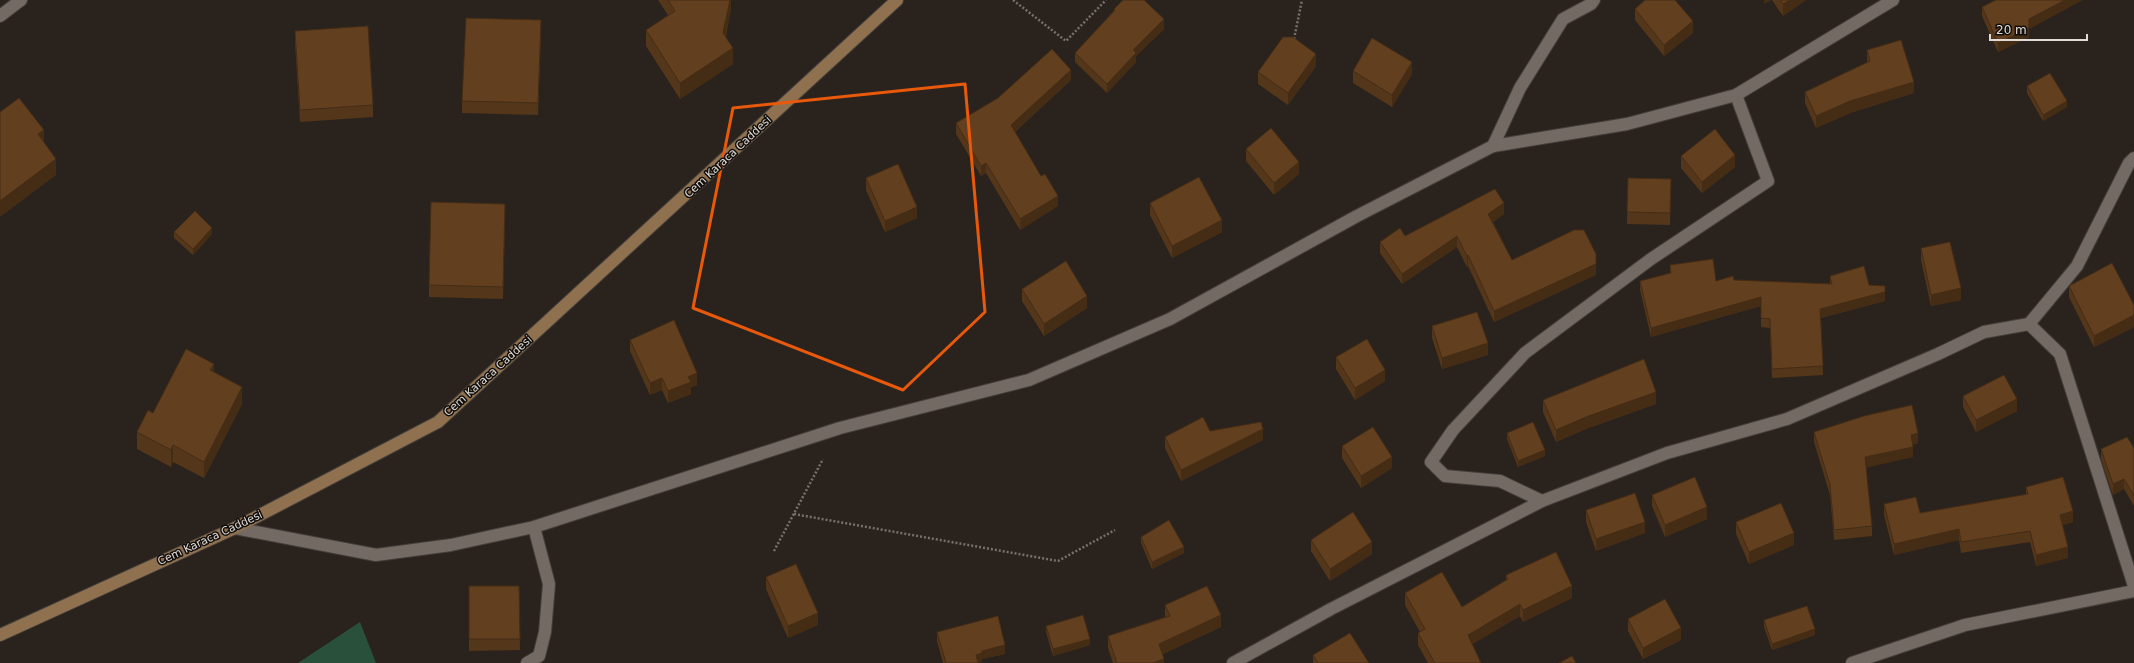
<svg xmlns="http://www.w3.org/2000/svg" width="2134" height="663" font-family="'DejaVu Sans',sans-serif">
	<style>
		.green { fill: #29503a }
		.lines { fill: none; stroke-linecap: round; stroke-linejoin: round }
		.street-casing { stroke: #443e39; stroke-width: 14 }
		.secondary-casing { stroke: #443e39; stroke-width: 14 }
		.path { stroke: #77716c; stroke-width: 2.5; stroke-dasharray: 2 2; stroke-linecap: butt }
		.street { stroke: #726a63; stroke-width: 12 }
		.secondary { stroke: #8f7150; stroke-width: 12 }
		.wall { fill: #54361a }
		.shaded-wall { fill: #452c15 }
		.building { fill: #623f1e; stroke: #452c15 }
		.marked { fill: none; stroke: #e8590c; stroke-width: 3; stroke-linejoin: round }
		.labels { text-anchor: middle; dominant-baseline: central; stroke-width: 3; stroke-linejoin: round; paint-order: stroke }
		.street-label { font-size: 11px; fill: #e0dbd7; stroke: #100d0a }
	</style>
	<rect width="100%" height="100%" fill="#2a231d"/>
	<polygon class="green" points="360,622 376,663 298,663"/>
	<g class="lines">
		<defs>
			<g id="street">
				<polyline points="0,16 21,0"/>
				<polyline points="1493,146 1520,88 1563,19 1591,4 1594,0"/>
				<polyline points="2029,324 2060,354 2134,586"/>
				<polyline points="1542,501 1500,481 1445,476 1431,462 1453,430 1525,353 1651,259 1768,181 1736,95"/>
				<polyline points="235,528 376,555 451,545 534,527 840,428 1029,380 1170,319 1357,216 1493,146 1627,124 1736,95 1893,0"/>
				<polyline points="527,663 539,656 545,632 549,584 534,527"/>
				<polyline points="1233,663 1331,609 1542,501 1667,453 1787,419 1938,354 1984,332 2029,324 2077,266 2129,163 2134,158"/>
				<polyline points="1852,663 1965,625 2134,591"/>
			</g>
			<polyline id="secondary" points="0,635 235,528 438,422 897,0"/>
		</defs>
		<use href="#street" class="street-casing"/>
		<use href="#secondary" class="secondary-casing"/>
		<g class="path">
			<polyline points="1013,0 1066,41 1106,0"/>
			<polyline points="1294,39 1302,0"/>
			<polyline points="794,514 1058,561 1115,530"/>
			<polyline points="774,551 823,459"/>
		</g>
		<use href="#street" class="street"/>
		<use href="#secondary" class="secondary"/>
	</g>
	<g class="wall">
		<polygon points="658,0 731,0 731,8 726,37 733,64 680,99 646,46 646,30 668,15"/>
		<polygon points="1772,0 1806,0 1783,16"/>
		<polygon points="1982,7 2029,29 2029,37 1998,52 1982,16"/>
		<polygon points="1114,9 1164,29 1136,56 1136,62 1107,93 1075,62 1075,53 1114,11"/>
		<polygon points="1635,9 1693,33 1664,56 1635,20"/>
		<polygon points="295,31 373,105 373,117 300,122 295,43"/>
		<polygon points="541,31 538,115 462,113 462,101"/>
		<polygon points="1867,50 1914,93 1850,113 1816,128 1805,103 1805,92 1867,63"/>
		<polygon points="1316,66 1288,105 1258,84 1258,72"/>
		<polygon points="1353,71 1412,74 1392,107 1353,83"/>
		<polygon points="1071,80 1015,132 1058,206 1020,230 986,173 981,176 956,134 956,123"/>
		<polygon points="2027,86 2067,107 2043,121 2027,93"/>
		<polygon points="1246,149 1299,174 1274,195 1246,161"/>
		<polygon points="1681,156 1735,167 1702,193 1681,168"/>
		<polygon points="866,178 917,218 885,232 866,190"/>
		<polygon points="1628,178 1671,179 1670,225 1627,224"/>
		<polygon points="1150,203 1222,232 1172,258 1150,215"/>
		<polygon points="1504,214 1493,222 1512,260 1596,275 1494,322 1468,266 1467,267 1457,247 1402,284 1380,253 1380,242 1405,236"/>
		<polygon points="505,215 503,299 429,297 429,285"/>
		<polygon points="174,232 212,234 193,255 174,238"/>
		<polygon points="1921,248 1961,300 1931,306 1921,260"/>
		<polygon points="1670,265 1716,281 1734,280 1830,284 1830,276 1869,285 1885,301 1821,318 1823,375 1772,378 1770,328 1761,327 1761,306 1651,337 1640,290 1640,281 1670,273"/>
		<polygon points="2069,286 2134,305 2134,327 2094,347 2069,297"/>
		<polygon points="1022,289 1087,308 1044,336 1022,301"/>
		<polygon points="1432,326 1488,355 1442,369 1432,338"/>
		<polygon points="630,340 697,385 691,387 691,394 668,403 662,390 650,395 630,351"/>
		<polygon points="1336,357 1385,381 1355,400 1336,369"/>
		<polygon points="214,372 242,404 204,478 173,462 171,467 137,449 137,432 153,413"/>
		<polygon points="1963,396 2017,411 1976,432 1963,407"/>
		<polygon points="1543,400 1656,404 1586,429 1556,442 1543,412"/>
		<polygon points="1210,431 1263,440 1181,481 1165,448 1165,437"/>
		<polygon points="1814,432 1918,443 1912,445 1913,457 1866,467 1872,526 1872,536 1834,540 1830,495 1814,442"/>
		<polygon points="1507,433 1545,456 1518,467 1507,439"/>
		<polygon points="1342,446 1392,468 1361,488 1342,458"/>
		<polygon points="2134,448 2134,506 2124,489 2113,495 2101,459 2101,449"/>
		<polygon points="2026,487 2073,522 2062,525 2068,558 2036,566 2030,542 1961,553 1959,540 1894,555 1884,515 1884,504 1920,513 2026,495"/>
		<polygon points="1652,495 1707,519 1665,537 1652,506"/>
		<polygon points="1586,510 1645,533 1596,551 1586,522"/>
		<polygon points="1736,522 1794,545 1749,564 1736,534"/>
		<polygon points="1141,537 1184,553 1152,569 1141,543"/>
		<polygon points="1311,540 1372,554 1330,581 1311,551"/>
		<polygon points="1506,575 1572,598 1523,622 1520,616 1472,644 1481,663 1428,663 1418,645 1418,633 1420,632 1405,605 1405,593 1462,607 1506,580"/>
		<polygon points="766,577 818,625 788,638 766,589"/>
		<polygon points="469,586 519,586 520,650 469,651"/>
		<polygon points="1165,605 1221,627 1163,654 1164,663 1113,663 1108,648 1108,636 1165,617"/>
		<polygon points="1628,619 1681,640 1643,659 1628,631"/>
		<polygon points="1764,620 1815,635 1772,650 1764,627"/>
		<polygon points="1046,626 1090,645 1053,656 1046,632"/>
		<polygon points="937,632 1005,654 982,659 982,661 978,663 943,663 937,641"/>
		<polygon points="1313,655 1369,663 1313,663"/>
	</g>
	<g class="shaded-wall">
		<polygon points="730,0 731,0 731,8 723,49 723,33"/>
		<polygon points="1764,0 1772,0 1764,4"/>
		<polygon points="1790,0 1806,0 1783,16 1783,4"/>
		<polygon points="2065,0 2083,0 2029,29 2029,37 1998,52 1998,43 2029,19"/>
		<polygon points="1164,19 1164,29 1136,56 1136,62 1107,93 1107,84 1133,50"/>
		<polygon points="1693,21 1693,33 1664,56 1664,45"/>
		<polygon points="733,48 733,64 680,99 680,83"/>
		<polygon points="1316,54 1316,66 1288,105 1288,93"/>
		<polygon points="1412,62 1412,74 1392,107 1392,95"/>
		<polygon points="1071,70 1071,80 1011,135 1011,125"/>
		<polygon points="1914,82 1914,93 1850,113 1816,128 1816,116 1850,101"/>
		<polygon points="2067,101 2067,107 2043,121 2043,115"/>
		<polygon points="44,130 44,147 38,134"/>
		<polygon points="1735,155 1735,167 1702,193 1702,182"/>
		<polygon points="56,159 56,175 0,217 0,201"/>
		<polygon points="1299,162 1299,174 1274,195 1274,183"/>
		<polygon points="986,163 986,173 981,176 981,166"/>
		<polygon points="1058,196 1058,206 1020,230 1020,219"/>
		<polygon points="1504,203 1504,214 1488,225 1488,214"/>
		<polygon points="917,207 917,218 885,232 885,221"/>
		<polygon points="1222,220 1222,232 1172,258 1172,246"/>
		<polygon points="212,228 212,234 193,255 193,249"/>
		<polygon points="1457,236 1457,247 1402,284 1402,274"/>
		<polygon points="1468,255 1468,266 1467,267 1467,256"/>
		<polygon points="1596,264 1596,275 1494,322 1494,311"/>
		<polygon points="1961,288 1961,300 1931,306 1931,295"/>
		<polygon points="1885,292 1885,301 1820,318 1820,309"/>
		<polygon points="1087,296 1087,308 1044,336 1044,324"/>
		<polygon points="1761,297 1761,306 1651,337 1651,328"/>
		<polygon points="2134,315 2134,327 2094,347 2094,336"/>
		<polygon points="1488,343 1488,355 1442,369 1442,358"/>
		<polygon points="214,364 214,380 210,370"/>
		<polygon points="1385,370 1385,381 1355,400 1355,388"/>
		<polygon points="697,373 697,385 691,387 691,394 668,403 668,391 688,377"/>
		<polygon points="662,378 662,390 650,395 650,383"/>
		<polygon points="242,387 242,404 204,478 204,462"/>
		<polygon points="1656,392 1656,404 1586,429 1556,442 1556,430 1586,417"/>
		<polygon points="2017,399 2017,411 1976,432 1976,420"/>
		<polygon points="1263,429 1263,440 1181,481 1181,470"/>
		<polygon points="1918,433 1918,443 1911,445 1911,435"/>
		<polygon points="173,445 173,462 171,467 171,450"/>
		<polygon points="1913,447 1913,457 1865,468 1865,457"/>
		<polygon points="1545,450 1545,456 1518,467 1518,461"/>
		<polygon points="1392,457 1392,468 1361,488 1361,476"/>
		<polygon points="2124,479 2124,489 2113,495 2113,484"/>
		<polygon points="1707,507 1707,519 1665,537 1665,525"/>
		<polygon points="2073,511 2073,522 2060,526 2060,515"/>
		<polygon points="1645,522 1645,533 1596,551 1596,539"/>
		<polygon points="1959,529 1959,540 1894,555 1894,544"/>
		<polygon points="1794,533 1794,545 1749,564 1749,552"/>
		<polygon points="1372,542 1372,554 1330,581 1330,569"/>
		<polygon points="1184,547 1184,553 1152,569 1152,562"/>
		<polygon points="2068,547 2068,558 2036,566 2036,555"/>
		<polygon points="1572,586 1572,598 1523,622 1523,610"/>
		<polygon points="1520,604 1520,616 1468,647 1468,635"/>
		<polygon points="818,613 818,625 788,638 788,626"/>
		<polygon points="1221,615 1221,627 1159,656 1159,644"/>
		<polygon points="1681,628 1681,640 1643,659 1643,648"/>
		<polygon points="1815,629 1815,635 1772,650 1772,644"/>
		<polygon points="1090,639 1090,645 1053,656 1053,649"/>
		<polygon points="1005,645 1005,654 982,659 982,661 977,663 976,655 982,651"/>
		<polygon points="1164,659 1164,663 1153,663"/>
	</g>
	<g class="building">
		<polygon points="668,0 730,0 723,33 733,48 680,83 646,30 675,11"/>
		<polygon points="1123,0 1144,0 1164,19 1133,50 1136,53 1107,84 1075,53 1115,10 1114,9"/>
		<polygon points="1645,0 1675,0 1693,21 1664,45 1635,9"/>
		<polygon points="1780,0 1790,0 1783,4"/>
		<polygon points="1996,0 2065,0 2029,19 2029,28 1998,43 1982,7"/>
		<polygon points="466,18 541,20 538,103 462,101"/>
		<polygon points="368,26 373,105 300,110 295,31"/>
		<polygon points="1283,37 1293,37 1316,54 1288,93 1258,72"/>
		<polygon points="1372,38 1412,62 1392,95 1353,71"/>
		<polygon points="1901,40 1914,82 1850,101 1816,116 1805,92 1870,61 1867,50"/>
		<polygon points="1052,49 1071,70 1011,125 1041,176 1045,174 1058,196 1020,219 986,163 981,166 956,123 998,98"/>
		<polygon points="2050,73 2067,101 2043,115 2027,86"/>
		<polygon points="19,98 44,130 38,134 56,159 0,201 0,112"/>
		<polygon points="1271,128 1299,162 1274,183 1246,149"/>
		<polygon points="1715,129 1735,155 1702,182 1681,156"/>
		<polygon points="898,164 917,207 885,221 866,178"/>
		<polygon points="1199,177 1222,220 1172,246 1150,203"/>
		<polygon points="1628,178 1671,179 1670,213 1627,212"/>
		<polygon points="1495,189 1504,203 1488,214 1512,260 1574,230 1584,230 1596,254 1596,264 1494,311 1468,255 1467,256 1457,236 1402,274 1380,242 1400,228 1405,236"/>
		<polygon points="431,202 505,204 503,287 429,285"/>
		<polygon points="195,211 212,228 193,249 174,232"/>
		<polygon points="1950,242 1961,288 1931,295 1921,248"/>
		<polygon points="1713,259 1716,281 1733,276 1734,280 1832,284 1830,276 1864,266 1869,285 1885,286 1885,292 1820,309 1823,366 1772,369 1770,319 1761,318 1761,297 1651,328 1640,281 1671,273 1670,265"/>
		<polygon points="1066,261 1087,296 1044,324 1022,289"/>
		<polygon points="2112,263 2134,305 2134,315 2094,336 2069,286"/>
		<polygon points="1477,312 1488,343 1442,358 1432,326"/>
		<polygon points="674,320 697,373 688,377 691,382 668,391 662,378 650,383 630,340"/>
		<polygon points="1367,339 1385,370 1355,388 1336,357"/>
		<polygon points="186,349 214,364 210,370 242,387 204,462 173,445 171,450 137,432 148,410 153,413"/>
		<polygon points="1644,359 1656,392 1586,417 1556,430 1543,400"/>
		<polygon points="2004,375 2017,399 1976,420 1963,396"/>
		<polygon points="1912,405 1918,433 1911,435 1913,447 1865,457 1872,526 1834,530 1830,485 1814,432 1864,416"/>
		<polygon points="1203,417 1210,431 1261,422 1263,429 1181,470 1165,437"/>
		<polygon points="1533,422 1545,450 1518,461 1507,433"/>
		<polygon points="1373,427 1392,457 1361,476 1342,446"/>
		<polygon points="2127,437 2134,448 2134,496 2124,479 2113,484 2101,449"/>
		<polygon points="1695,477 1707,507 1665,525 1652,495"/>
		<polygon points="2063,477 2073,511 2060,515 2068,547 2036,555 2030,531 1961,542 1959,529 1894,544 1884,504 1916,497 1920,513 2028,494 2026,487"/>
		<polygon points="1635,493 1645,522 1596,539 1586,510"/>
		<polygon points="1781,503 1794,533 1749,552 1736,522"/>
		<polygon points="1353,512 1372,542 1330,569 1311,540"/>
		<polygon points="1169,520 1184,547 1152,562 1141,537"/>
		<polygon points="1556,552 1572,586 1523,610 1520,604 1468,635 1481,663 1435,663 1418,633 1425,629 1405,593 1442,572 1462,607 1508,579 1506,575"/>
		<polygon points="796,564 818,613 788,626 766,577"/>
		<polygon points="469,586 519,586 520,639 469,639"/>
		<polygon points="1207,586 1221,615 1159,644 1164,659 1153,663 1117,663 1108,636 1170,616 1165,605"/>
		<polygon points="1665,599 1681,628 1643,648 1628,619"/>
		<polygon points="1807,606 1815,629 1772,644 1764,620"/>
		<polygon points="1083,615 1090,639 1053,649 1046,626"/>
		<polygon points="998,616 1005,645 982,651 982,653 976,655 978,663 946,663 937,632"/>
		<polygon points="1350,633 1369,663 1318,663 1313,655"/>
		<polygon points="1572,656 1576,663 1559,663"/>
	</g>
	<path class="marked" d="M965,84L985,312L903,390L693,308L733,108Z"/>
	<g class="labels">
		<g class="street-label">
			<text transform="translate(728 157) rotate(-43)">Cem Karaca Caddesi</text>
			<text transform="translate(488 376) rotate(-42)">Cem Karaca Caddesi</text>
			<text transform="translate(210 538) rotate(-25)">Cem Karaca Caddesi</text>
		</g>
	</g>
	<path d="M1990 34v6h97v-6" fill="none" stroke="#e0dbd7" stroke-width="2"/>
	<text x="1996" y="34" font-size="12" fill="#e0dbd7" stroke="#100d0a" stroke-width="3" paint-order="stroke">20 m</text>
</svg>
